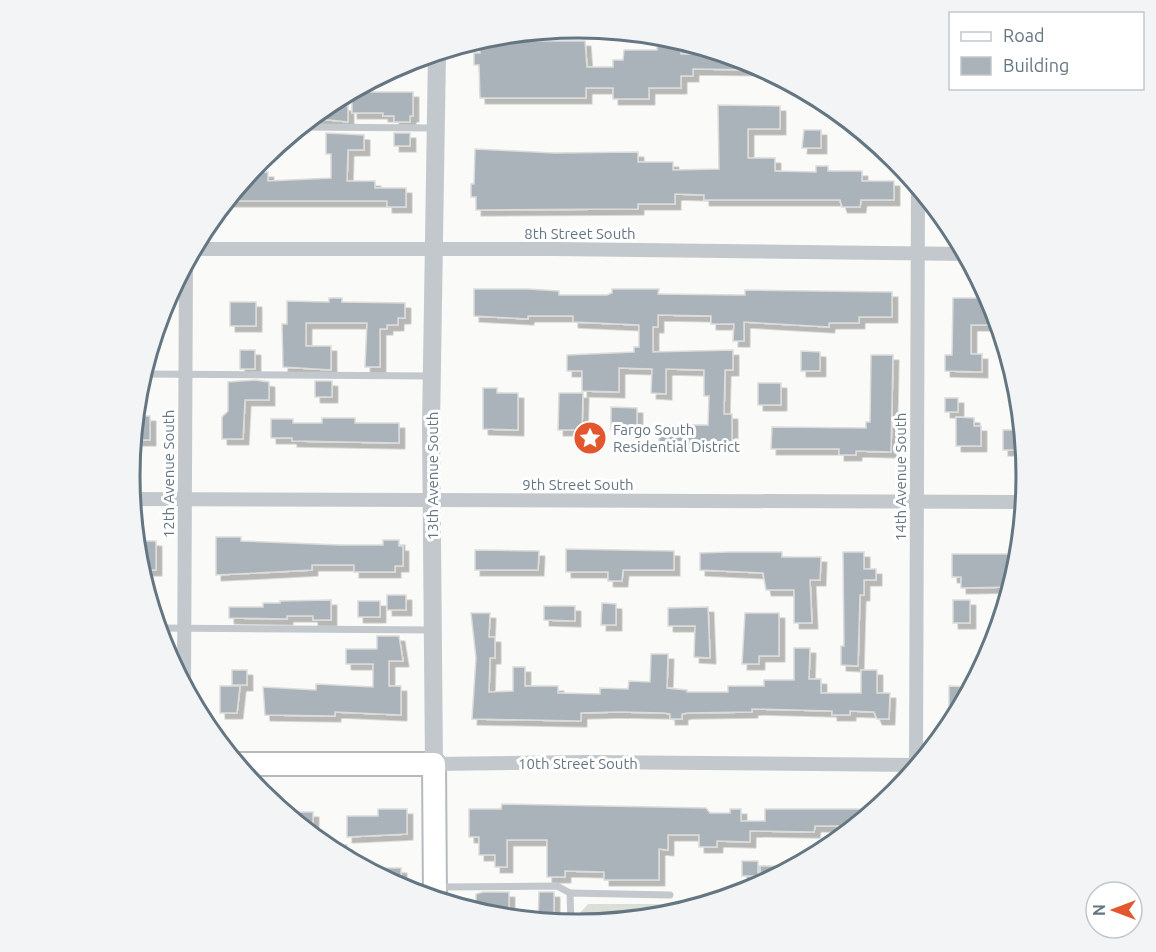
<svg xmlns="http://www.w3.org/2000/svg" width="1156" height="952" font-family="Ubuntu,sans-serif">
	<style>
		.green { fill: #dadfd7 }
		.building { fill: #aab3b9; stroke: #dcdcda; stroke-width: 1.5; filter: url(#shadow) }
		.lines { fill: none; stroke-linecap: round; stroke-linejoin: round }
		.primary-casing { stroke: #b5babe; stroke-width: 26 }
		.service { stroke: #c3c8cc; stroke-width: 7 }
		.minor { stroke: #c3c8cc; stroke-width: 14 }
		.tertiary { stroke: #c3c8cc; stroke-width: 18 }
		.primary { stroke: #fff; stroke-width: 22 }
		.labels { text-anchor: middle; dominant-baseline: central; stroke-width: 6; stroke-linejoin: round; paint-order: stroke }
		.street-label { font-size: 15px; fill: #657683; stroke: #fff }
		.poi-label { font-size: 15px; fill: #657683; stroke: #fff; text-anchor: start }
		.rim { fill: none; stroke: #657683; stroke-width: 3 }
	</style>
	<defs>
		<filter id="shadow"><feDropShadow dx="5.5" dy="5.5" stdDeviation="0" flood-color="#0004"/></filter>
	</defs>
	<rect width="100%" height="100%" fill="#fafaf8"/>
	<polygon class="green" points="588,904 668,904 668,916 577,925 578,915"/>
	<g class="building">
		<polygon points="480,41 585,41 587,67 613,67 613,60 623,60 624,50 657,50 657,46 681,46 681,54 704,54 704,47 750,61 765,70 693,69 693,76 681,76 681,88 649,88 649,99 613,99 613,88 586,88 586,98 480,98 479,65 474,65 474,53 480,53"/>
		<polygon points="352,92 413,92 413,116 410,116 410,122 394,122 394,116 383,116 383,113 352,113"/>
		<polygon points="718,105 780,106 780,129 748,129 748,158 775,158 775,171 816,172 816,166 828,166 828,171 862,171 862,181 894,181 894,200 861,200 860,207 842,207 840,200 704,200 704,195 675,194 675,204 638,204 638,209 476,210 476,197 471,197 471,184 474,184 475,149 554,153 638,152 638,162 673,162 673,170 719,169"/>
		<polygon points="325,106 348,106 348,122 310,118"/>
		<polygon points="804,130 821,130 821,148 802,148"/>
		<polygon points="326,133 364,135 364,150 348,150 347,181 375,181 375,188 406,188 406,207 387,207 387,201 226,201 250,172 268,172 268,181 331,178 331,154 326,154"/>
		<rect x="394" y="133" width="16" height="13"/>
		<polygon points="474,289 528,289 559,291 559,295 607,295 612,293 612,289 659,289 658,294 738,295 745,295 745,290 892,292 892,317 859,317 859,323 829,323 829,327 744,322 744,341 733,341 734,324 711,324 711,316 658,315 658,327 653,327 653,352 733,350 733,370 725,370 724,414 732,414 732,446 659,446 659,425 708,425 709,396 704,396 704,370 666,369 666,394 651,393 652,369 619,368 619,392 582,391 582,371 567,371 567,355 634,352 634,347 639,347 639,325 573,322 573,316 528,316 528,319 474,316"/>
		<polygon points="329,298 342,298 342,302 405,303 405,318 398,318 398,325 387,325 387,329 380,329 380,367 365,367 367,323 306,323 306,346 331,346 331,370 283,367 282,324 287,324 287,301 329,302"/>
		<polygon points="953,298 989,298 993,304 999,325 971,325 971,354 982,354 982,372 945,371 945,355 952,355"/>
		<rect x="230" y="302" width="26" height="24"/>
		<rect x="240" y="350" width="15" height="19"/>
		<polygon points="801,351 820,352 820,371 801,371"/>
		<polygon points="871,355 893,355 891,452 856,451 856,455 839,455 839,449 771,449 772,427 866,428 866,422 870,422"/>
		<polygon points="255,380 269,382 269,400 245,400 243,439 222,439 222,417 228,411 228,382"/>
		<rect x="315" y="381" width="17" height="16"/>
		<rect x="758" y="383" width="23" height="22"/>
		<polygon points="483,388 497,388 497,393 518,393 518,430 483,429"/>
		<polygon points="559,393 583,393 582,430 558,430"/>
		<rect x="945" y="398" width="13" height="14"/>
		<polygon points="611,407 637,408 637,427 611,430"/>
		<polygon points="135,416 150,416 150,440 133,440"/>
		<polygon points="956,417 974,418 974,426 981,426 981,446 956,446"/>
		<polygon points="322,418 355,418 355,423 399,423 399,443 292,441 292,438 271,438 271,419 293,419 293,423 322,423"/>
		<polygon points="1003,430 1022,430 1024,450 1003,450"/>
		<polygon points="216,537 241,537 241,541 340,545 383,545 383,540 399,540 399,546 403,546 403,566 395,566 395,572 354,572 354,565 312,565 312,570 216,575"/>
		<polygon points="135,541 156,541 156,570 140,570"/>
		<polygon points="566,549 674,551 674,570 623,570 622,581 608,581 608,572 566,572"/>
		<polygon points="475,550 539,551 538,570 475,570"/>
		<polygon points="729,552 782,552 782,557 821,557 820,580 810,580 812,623 794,623 794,590 766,590 763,573 700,570 700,553"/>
		<polygon points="843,552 864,552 864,569 876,569 876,580 864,580 864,595 860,595 858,666 841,665 841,646 844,646"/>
		<polygon points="952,554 1019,554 1011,587 961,588 961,577 952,577"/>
		<rect x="387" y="595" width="19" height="15"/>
		<polygon points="331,600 331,620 313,620 313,616 287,616 287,619 229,618 229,607 263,607 263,603 280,603 280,601"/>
		<rect x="953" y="600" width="17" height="23"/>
		<rect x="358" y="601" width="22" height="16"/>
		<polygon points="602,603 616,604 616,625 601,625"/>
		<polygon points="544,606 575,606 575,621 544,620"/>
		<polygon points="708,607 710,658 694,657 695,626 668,626 668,608"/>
		<polygon points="471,613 490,613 489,637 495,637 495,658 490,658 489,692 513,691 513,667 525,667 525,686 558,686 558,693 600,694 600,688 628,689 629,681 650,682 651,654 668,654 667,688 687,690 687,692 728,692 728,686 764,686 764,680 794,680 794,648 810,648 809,679 821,679 821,693 861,693 861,670 877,670 877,693 890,693 889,719 877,719 874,712 850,711 850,715 832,715 832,711 752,709 752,712 687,713 682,714 682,719 670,719 670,714 664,713 618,712 581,713 581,721 472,719 476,658"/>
		<polygon points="745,613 779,613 779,656 759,656 759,664 742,664"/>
		<polygon points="377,636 399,636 403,661 389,661 389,686 401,686 401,715 335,712 335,716 265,715 263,687 316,690 316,684 373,687 373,664 346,664 346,649 377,649"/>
		<rect x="232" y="670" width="15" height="15"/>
		<polygon points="220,686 240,686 237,713 220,713"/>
		<polygon points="949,686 972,687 960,709 949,709"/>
		<polygon points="502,804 706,808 710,813 730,813 730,809 741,809 741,821 765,821 765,809 877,809 838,841 838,826 815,826 814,832 750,831 750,842 717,841 717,847 699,847 699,835 668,835 668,850 659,849 659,880 604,880 604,872 565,871 565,877 547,877 547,840 507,840 507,867 495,867 495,855 479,855 479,837 469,837 469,809 501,809"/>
		<polygon points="378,809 407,809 407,834 347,837 347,816 378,816"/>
		<polygon points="313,812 313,836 284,813 297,812"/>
		<polygon points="323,845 347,845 347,859 328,849"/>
		<rect x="742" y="861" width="16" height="15"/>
		<polygon points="760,866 797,866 761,885"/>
		<polygon points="381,868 401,868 401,888 381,878"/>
		<polygon points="483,892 509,892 509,918 476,912 476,894"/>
		<polygon points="539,892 554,892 554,923 538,921"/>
	</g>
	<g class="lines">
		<defs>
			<polyline id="primary" points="237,764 434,764 435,900"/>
		</defs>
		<use href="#primary" class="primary-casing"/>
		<g class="service">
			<polyline points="299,127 434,128"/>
			<polyline points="142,374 430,376"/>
			<polyline points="157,628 433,630"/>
			<polyline points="440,887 557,886 570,893"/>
			<polyline points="571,924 570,893 670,895"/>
		</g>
		<g class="minor">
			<polyline points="193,249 554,249 966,254"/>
			<polyline points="131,499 1024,502"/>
			<polyline points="184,687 186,261"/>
			<polyline points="434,764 588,762 919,765"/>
			<polyline points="916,768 918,186"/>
		</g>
		<polyline class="tertiary" points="434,764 431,427 437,52"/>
		<use href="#primary" class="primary"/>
	</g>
	<defs>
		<symbol id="sight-disc" viewBox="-11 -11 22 22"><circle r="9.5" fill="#e4572e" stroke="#fff"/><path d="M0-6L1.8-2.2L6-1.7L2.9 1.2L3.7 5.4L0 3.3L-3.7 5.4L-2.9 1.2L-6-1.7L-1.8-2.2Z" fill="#fff"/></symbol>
	</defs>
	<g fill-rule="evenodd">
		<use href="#sight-disc" x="571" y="419" width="38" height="38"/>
	</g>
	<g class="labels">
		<g class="street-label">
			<text x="580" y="233">8th Street South</text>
			<text transform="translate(168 474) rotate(-90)">12th Avenue South</text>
			<text transform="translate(432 476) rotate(-90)">13th Avenue South</text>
			<text transform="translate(900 477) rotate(-90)">14th Avenue South</text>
			<text x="578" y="484">9th Street South</text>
			<text x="578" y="763">10th Street South</text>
		</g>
		<g class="poi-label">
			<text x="613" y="429">Fargo South<tspan x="613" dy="17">Residential District</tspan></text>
		</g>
	</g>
	<path d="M0 0H1156V952H0ZM140 476a438 438 0 1 1 876 0a438 438 0 1 1-876 0Z" fill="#f3f4f5" fill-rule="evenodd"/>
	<path class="rim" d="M140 476a438 438 0 1 1 876 0a438 438 0 1 1-876 0Z"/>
	<rect x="949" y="12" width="195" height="78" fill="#ffffff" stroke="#c1c8cd" stroke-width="1.5"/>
	<rect x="961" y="32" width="30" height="9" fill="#ffffff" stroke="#c1c8cd" stroke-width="1.5"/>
	<text x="1003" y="42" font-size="18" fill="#657683">Road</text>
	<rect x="961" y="57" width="30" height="18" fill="#aab3b9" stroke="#c1c8cd" stroke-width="1.5"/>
	<text x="1003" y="72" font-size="18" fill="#657683">Building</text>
	<g transform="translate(1114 910) rotate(270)"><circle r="28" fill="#ffffff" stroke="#c1c8cd" stroke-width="1.5"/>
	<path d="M0-4.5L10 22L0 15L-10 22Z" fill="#e4572e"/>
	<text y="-9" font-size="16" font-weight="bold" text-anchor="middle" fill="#657683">N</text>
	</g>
</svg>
